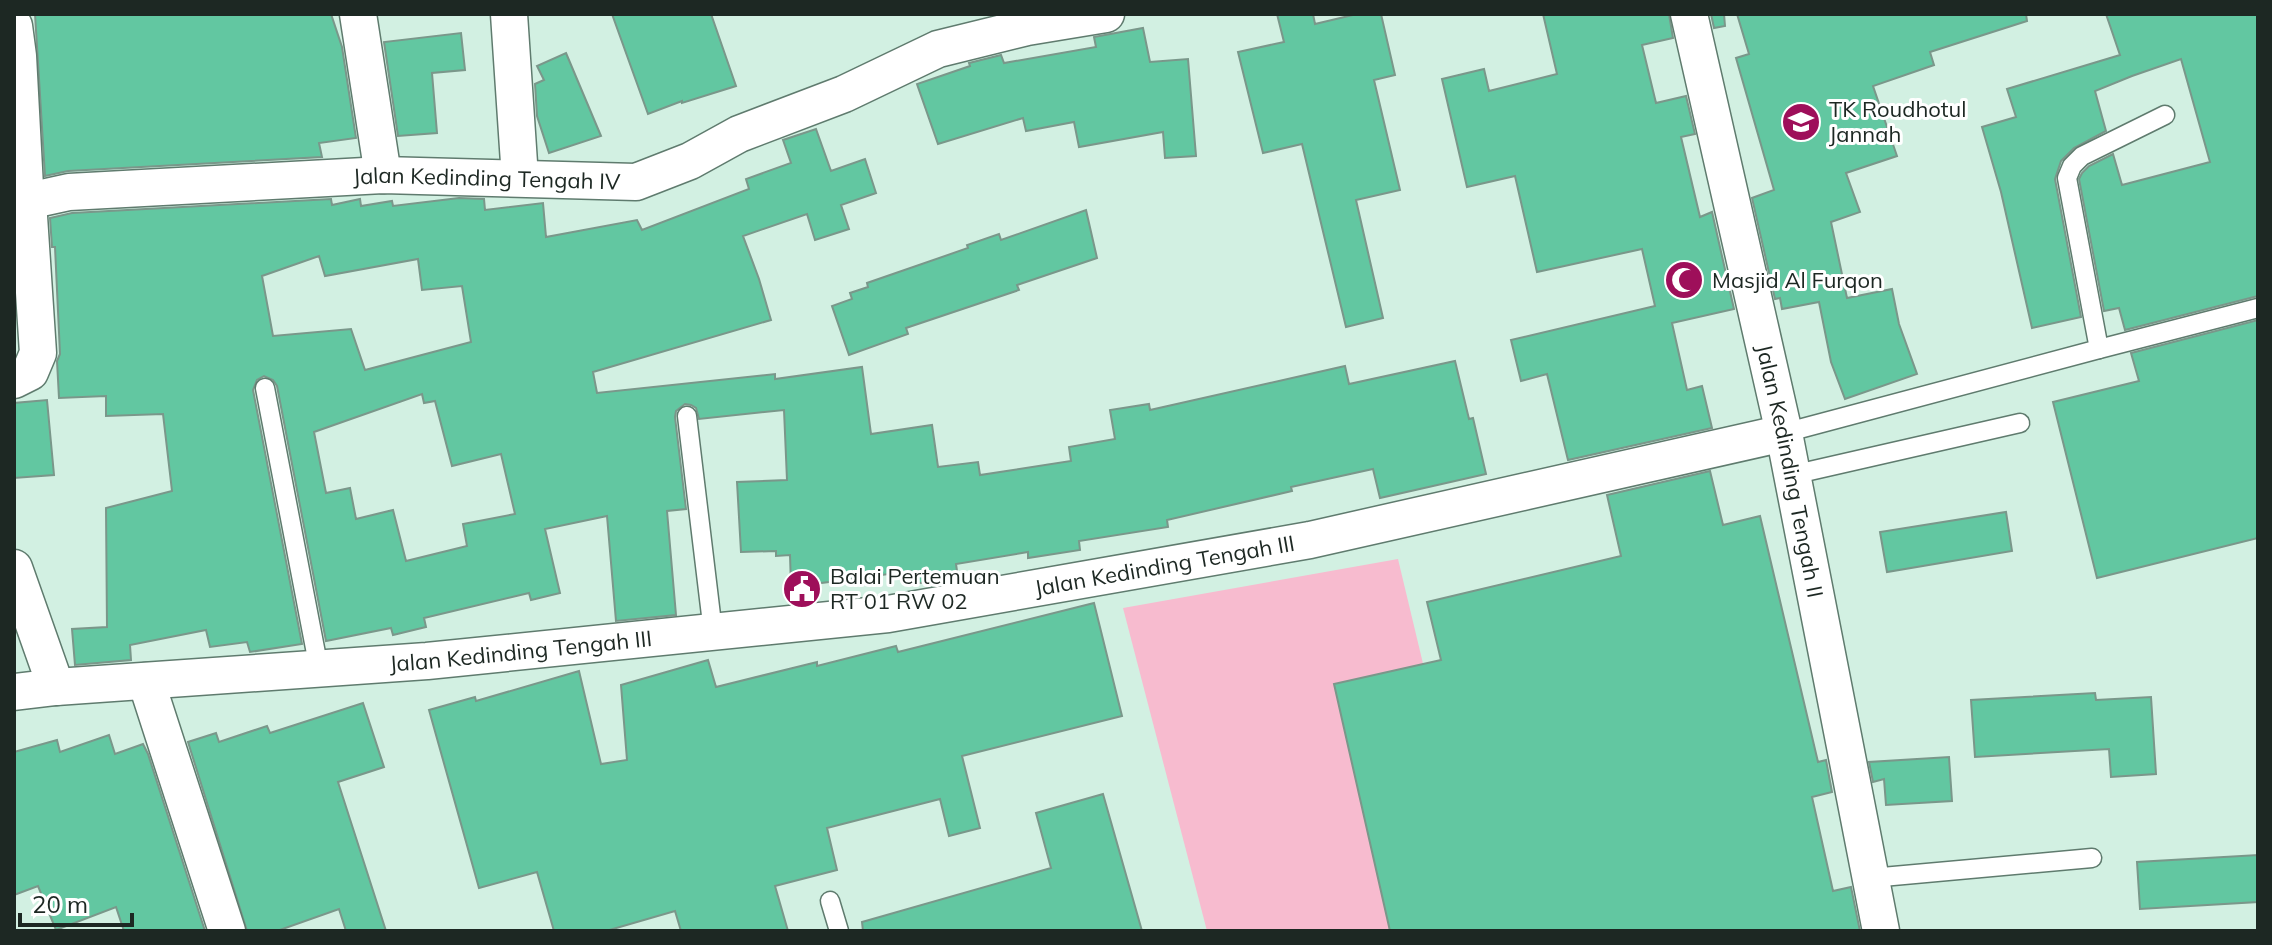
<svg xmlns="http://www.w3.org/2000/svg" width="2272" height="945" font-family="Mulish,sans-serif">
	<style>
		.green { fill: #f7bbcf }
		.building { fill: #62c7a1; stroke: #7a978a; stroke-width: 2; fill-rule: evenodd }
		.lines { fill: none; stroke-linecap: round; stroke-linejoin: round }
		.service-casing { stroke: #5f7b6e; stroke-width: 21 }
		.minor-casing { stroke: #5f7b6e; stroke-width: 39 }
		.service { stroke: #fff; stroke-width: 18 }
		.minor { stroke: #fff; stroke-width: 36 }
		.labels { text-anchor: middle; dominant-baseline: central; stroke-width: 6; stroke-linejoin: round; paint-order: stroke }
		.poi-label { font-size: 22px; fill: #1d2823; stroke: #fff; text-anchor: start }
		.street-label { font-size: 22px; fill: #1d2823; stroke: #fff }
	</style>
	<rect width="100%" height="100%" fill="#d2f0e2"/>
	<polygon class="green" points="1398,559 1487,931 1207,931 1123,608"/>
	<g class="building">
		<polygon points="35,14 331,14 342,47 356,138 319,143 322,157 68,171 45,176"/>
		<polygon points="612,14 711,14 736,86 682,103 682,101 648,114"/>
		<polygon points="1277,14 1313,14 1315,24 1357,14 1381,14 1395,75 1374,80 1400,190 1356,200 1383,318 1346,327 1302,144 1263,153 1238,52 1284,42"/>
		<polygon points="1543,14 1669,14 1673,38 1642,45 1656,103 1686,96 1695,134 1681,137 1700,217 1712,212 1734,309 1672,323 1687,390 1702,386 1712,428 1568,460 1547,374 1521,381 1511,340 1655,306 1642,249 1537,272 1515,176 1467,187 1442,79 1484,69 1489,91 1557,74"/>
		<polygon points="1711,14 1724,14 1725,26 1714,28"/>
		<polygon points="1737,14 2026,14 2027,21 1930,52 1934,65 1873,86 1897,156 1846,173 1860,212 1831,222 1847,298 1892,289 1899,324 1917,374 1845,399 1831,362 1819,302 1782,309 1780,298 1775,299 1752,198 1774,190 1736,58 1749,54"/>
		<polygon points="2106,14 2258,14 2258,296 2125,330 2119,308 2104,311 2079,179 2082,173 2089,166 2113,154 2122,185 2210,162 2181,59 2132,76 2095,91 2106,131 2074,148 2061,161 2055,179 2081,317 2032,328 2001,192 1982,127 2016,117 2007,89 2120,55"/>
		<polygon points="1143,28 1150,62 1188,59 1196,156 1165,158 1163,132 1079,147 1074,122 1026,131 1023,118 938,144 917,84 970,66 969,63 1001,55 1004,63 1096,47 1094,37"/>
		<polygon points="461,33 465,70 432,73 437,133 398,136 384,42"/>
		<polygon points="566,53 601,136 549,153 537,116 535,84 544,80 537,66"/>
		<path d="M816,129L831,171L865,159L876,193L841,205L849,229L815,240L807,214L743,236L759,279L771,320L593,372L597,393L775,374V379L862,367L871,434L932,425L938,467L978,462L980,475L1071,461L1069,447L1115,439L1110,410L1149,404L1150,410L1345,366L1349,384L1455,361L1469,419L1473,418L1486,474L1380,498L1373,469L1291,487L1292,491L1167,520L1168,527L1079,541L1080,550L1028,558V552L956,564L958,578L913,584L911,571L791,587L790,555L776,556V551L741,552L737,482L787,480L784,410L699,419L696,408L691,405L685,404L676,411L675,417L686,509L667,511L676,615L616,621L607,516L545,529L560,593L531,600L529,593L424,618L426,627L393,635L391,628L326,641L277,386L273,380L264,376L257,380L253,390L302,644L250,652L247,642L210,647L206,630L130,645L131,660L75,665L72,629L107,627L106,508L172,491L163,414L106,416V396L59,398L57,361L60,354L55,247H52L50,218L72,213L331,199L332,205L360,199L361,206L392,201L393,206L459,198L484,199L485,210L543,203L546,237L637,220L642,230L749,189L746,179L791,163L783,140ZM319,256L325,276L418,259L422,290L462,286L471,342L365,370L351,329L273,336L262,276ZM422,394L424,403L435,401L452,466L501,454L515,514L463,524L467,546L406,561L393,510L356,519L350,488L326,493L314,432Z"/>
		<polygon points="1086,210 1097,258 1017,285 1019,290 906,328 908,334 849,355 832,306 852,299 850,293 868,287 867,283 968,248 967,245 999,234 1001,240"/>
		<polygon points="2258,320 2258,538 2097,578 2053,402 2139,381 2131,353"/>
		<polygon points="47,400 54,475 14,478 14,403"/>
		<polygon points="1710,471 1723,525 1760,516 1818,762 1826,760 1832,792 1812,797 1833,891 1851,887 1860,931 1390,931 1334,684 1441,660 1427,602 1621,556 1607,495"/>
		<polygon points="2006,512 2012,551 1887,572 1880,532"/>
		<polygon points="1094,603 1122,716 962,756 980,828 949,836 940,799 827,828 837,870 775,886 788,931 681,931 675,911 606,931 554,931 537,872 479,888 429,710 475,697 476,701 579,671 601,764 627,760 621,685 708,660 716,687 817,662 817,666 896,646 898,652"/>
		<polygon points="2095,693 2096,700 2151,697 2156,774 2111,777 2109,749 1975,757 1971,700"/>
		<polygon points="363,703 384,767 338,782 386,931 346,931 339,909 277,931 247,931 188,742 216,733 219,742 267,726 270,733"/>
		<polygon points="109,735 115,754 143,744 148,754 205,931 124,931 116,907 56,930 38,886 14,895 14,752 57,740 60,752"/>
		<polygon points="1949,757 1952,801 1886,805 1884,779 1873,782 1869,762"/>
		<polygon points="1103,794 1142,931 863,931 862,922 1051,868 1036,813"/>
		<polygon points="2258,855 2258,902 2140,909 2137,862"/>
	</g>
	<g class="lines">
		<defs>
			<g id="service">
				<polyline points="2099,349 2258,308"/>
				<polyline points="265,388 319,669"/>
				<polyline points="687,416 713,632"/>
				<polyline points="1784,433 2099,349 2067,178 2072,166 2082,156 2165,115"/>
				<polyline points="1792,475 2020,423"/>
				<polyline points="1871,878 2092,858"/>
				<polyline points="830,901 839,931"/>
			</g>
			<g id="minor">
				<polyline points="358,14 383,175"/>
				<polyline points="509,14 520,178"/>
				<path id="s1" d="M1689,14L1784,433L1881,931"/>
				<polyline points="14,26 18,56 25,187 28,201 38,353 30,372 14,380"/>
				<path id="s2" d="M28,201L69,192L383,175L636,182L690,161L739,134L844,94L938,49L1027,27L1106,14"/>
				<polyline points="14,568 56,687 14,692"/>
				<polyline points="146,681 227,931"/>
				<path id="s3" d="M56,687L427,661L888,614L1310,540L1784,433"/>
			</g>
		</defs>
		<use href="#service" class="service-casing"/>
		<use href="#minor" class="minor-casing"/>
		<use href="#service" class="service"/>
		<use href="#minor" class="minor"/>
	</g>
	<defs>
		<symbol id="school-disc" viewBox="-11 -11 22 22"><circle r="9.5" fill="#9e0f5a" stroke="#fff"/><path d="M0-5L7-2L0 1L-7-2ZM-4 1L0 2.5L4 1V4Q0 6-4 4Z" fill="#fff"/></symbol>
		<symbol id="mosque-disc" viewBox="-11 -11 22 22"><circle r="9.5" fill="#9e0f5a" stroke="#fff"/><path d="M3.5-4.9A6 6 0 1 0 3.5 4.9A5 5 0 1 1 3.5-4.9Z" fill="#fff"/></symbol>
		<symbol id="civic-disc" viewBox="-11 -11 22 22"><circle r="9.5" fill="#9e0f5a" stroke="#fff"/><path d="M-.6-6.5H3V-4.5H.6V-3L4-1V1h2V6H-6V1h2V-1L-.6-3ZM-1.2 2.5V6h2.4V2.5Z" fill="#fff"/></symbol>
	</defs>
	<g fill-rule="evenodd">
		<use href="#school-disc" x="1779" y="100" width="44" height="44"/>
		<use href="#mosque-disc" x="1662" y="258" width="44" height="44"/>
		<use href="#civic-disc" x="780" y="567" width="44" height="44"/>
	</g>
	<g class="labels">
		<g class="poi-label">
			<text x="1829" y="109">TK Roudhotul<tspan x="1829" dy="25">Jannah</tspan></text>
			<text x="1712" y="280">Masjid Al Furqon</text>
			<text x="830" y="576">Balai Pertemuan<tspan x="830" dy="25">RT 01 RW 02</tspan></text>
		</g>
		<g class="street-label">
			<text stroke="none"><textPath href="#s2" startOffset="460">Jalan Kedinding Tengah IV</textPath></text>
			<text stroke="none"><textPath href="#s1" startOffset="468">Jalan Kedinding Tengah II</textPath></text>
			<text stroke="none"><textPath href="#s3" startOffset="1116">Jalan Kedinding Tengah III</textPath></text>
			<text stroke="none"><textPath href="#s3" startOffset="466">Jalan Kedinding Tengah III</textPath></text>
		</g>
	</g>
	<rect width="2272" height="945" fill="none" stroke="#1d2823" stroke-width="32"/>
	<path d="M20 913v12h112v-12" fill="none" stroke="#1d2823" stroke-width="4"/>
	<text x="32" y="913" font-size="24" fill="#1d2823" stroke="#ffffff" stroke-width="6" paint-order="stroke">20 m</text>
</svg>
